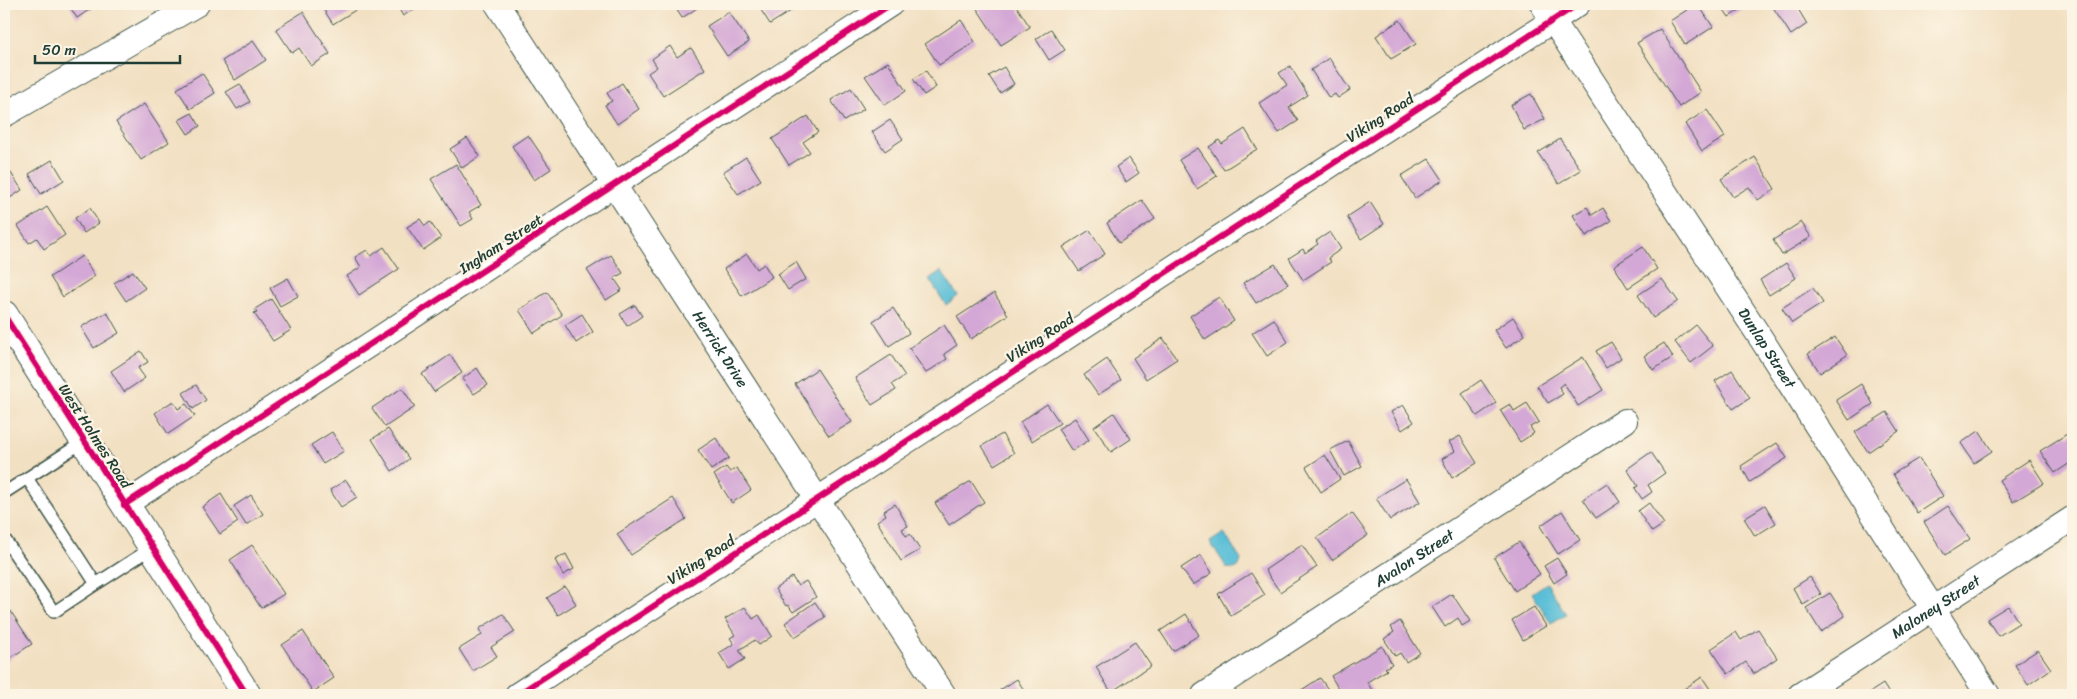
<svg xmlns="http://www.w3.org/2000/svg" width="2077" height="699" font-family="Sriracha,sans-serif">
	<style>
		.water { fill: #59bed7; stroke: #3c7e86 }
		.building { fill: #d4a8d6 }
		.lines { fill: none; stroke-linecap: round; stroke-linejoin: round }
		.lane-casing { stroke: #3f5549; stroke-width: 14 }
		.street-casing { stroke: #3f5549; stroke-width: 26 }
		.secondary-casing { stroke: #3f5549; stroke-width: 30 }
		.lane { stroke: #fff; stroke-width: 11 }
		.street { stroke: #fff; stroke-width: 24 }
		.secondary { stroke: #fff; stroke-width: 28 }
		.cycleway-casing { stroke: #fcf5e5; stroke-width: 9 }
		.cycleway { stroke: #d6006c; stroke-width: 6 }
		.labels { text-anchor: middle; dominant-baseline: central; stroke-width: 4.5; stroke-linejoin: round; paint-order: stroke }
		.street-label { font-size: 15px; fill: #1f3d34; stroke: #fcf5e5 }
	</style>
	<rect width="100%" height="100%" fill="#fcf5e5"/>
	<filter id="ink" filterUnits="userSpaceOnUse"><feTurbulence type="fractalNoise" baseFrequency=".02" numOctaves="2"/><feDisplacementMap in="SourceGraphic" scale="10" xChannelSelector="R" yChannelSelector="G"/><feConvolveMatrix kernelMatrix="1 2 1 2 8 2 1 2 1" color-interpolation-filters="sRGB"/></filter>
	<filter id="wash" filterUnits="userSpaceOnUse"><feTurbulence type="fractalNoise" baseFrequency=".0096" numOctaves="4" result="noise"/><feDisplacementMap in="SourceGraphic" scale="20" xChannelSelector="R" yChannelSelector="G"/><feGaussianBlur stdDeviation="1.12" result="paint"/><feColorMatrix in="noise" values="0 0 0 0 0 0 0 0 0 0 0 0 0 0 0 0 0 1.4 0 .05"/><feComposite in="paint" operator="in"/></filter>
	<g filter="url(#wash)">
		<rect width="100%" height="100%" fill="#f2e0c2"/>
		<g class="water">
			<polygon points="941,271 958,296 946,305 929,279"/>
			<polygon points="1224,533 1241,560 1239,566 1234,569 1227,568 1210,542"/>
			<polygon points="1547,583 1566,614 1551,623 1532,593"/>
		</g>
		<g id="blocks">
			<g class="building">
				<polygon points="68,4 98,4 77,18"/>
				<polygon points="320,4 365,4 333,24"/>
				<polygon points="396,4 422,4 403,16"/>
				<polygon points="673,4 698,4 700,6 682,18"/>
				<polygon points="757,4 802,4 770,24"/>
				<polygon points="974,4 1015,4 1030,27 1001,45"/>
				<polygon points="1696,4 1698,4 1713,27 1685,45 1670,21"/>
				<polygon points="1720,4 1749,4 1729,17"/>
				<polygon points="1771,4 1795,4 1807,24 1791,35"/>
				<polygon points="303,12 330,54 311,66 299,48 292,53 276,29"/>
				<polygon points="729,12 749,42 727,56 707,26"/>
				<polygon points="961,20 975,42 939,65 925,44"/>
				<polygon points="1400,20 1416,44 1391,59 1376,36"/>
				<polygon points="1051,29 1065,50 1049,60 1036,39"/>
				<polygon points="1660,29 1701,92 1679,107 1637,43"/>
				<polygon points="253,41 266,60 235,80 222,61"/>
				<polygon points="670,46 677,57 691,48 705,69 663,96 648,73 657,67 652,59"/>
				<polygon points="1329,58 1350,90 1338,98 1335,94 1329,98 1311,70"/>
				<polygon points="888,62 906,91 885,105 865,76"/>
				<polygon points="1290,66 1308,95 1289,107 1298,121 1279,133 1259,103 1287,85 1279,73"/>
				<polygon points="1004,67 1014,84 1000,93 989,76"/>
				<polygon points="926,71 936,87 924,95 913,79"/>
				<polygon points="202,73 215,93 190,109 177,89"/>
				<polygon points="622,83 639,109 617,124 605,105 612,101 607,93"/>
				<polygon points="240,84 250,102 237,109 226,92"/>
				<polygon points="851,88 864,109 844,121 831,100"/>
				<polygon points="1531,94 1545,119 1524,130 1511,105"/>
				<polygon points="144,104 169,142 141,160 116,122"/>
				<polygon points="1707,110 1725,137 1702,151 1685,124"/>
				<polygon points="192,113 200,126 188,134 179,120"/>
				<polygon points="808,116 818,132 803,142 810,152 789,165 772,139"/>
				<polygon points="890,120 903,139 885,151 872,132"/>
				<polygon points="1245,129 1257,149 1224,170 1209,147 1219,140 1222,144"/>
				<polygon points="528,135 551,169 534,180 512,146"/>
				<polygon points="467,138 480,156 462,168 450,149"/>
				<polygon points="1560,139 1581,170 1559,184 1538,153"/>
				<polygon points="1198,148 1217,176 1197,189 1179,160"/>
				<polygon points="746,157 761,180 738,194 723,172"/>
				<polygon points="1755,157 1775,189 1758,200 1749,187 1733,197 1721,179"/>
				<polygon points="1129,158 1139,173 1126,182 1116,167"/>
				<polygon points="1429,159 1443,180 1415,198 1401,176"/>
				<polygon points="52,160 64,180 41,194 29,174"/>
				<polygon points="456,164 481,205 469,212 473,219 461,226 431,179"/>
				<polygon points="7,167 22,190 4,202 4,169"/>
				<polygon points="1142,200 1155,219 1119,243 1107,223"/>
				<polygon points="1370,202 1384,224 1361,239 1347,217"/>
				<polygon points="47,207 65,235 44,249 37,238 29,243 18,226"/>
				<polygon points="1587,207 1592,215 1603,208 1611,221 1586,236 1573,215"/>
				<polygon points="90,208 99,223 84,233 75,218"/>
				<polygon points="420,219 425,226 430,222 441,238 423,250 407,227"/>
				<polygon points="1801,222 1811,237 1782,255 1773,240"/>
				<polygon points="1090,230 1105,254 1079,271 1063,247"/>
				<polygon points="1330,232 1341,249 1328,258 1331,262 1303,280 1289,258 1303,249 1305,253 1318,244 1316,241"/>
				<polygon points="384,247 399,269 359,295 347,276 361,267 355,257 367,250 371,256"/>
				<polygon points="1643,247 1657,269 1628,288 1614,266"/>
				<polygon points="747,254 757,269 764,264 772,277 742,296 724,269"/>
				<polygon points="611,255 623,273 614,278 622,290 606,300 587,270"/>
				<polygon points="82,256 95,276 63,297 50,277"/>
				<polygon points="796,262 806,279 788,290 778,274"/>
				<polygon points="1786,263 1796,278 1769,295 1760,280"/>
				<polygon points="1275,264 1288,284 1256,303 1243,283"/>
				<polygon points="133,271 145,288 126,301 114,283"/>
				<polygon points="288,278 298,296 280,306 270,288"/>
				<polygon points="1662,279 1678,301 1653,318 1638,295"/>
				<polygon points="1813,288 1823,303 1792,323 1782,308"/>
				<polygon points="547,292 562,315 534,333 519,310"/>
				<polygon points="994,293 1008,315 971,339 957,317"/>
				<polygon points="1219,297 1234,321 1205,340 1190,316"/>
				<polygon points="271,299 291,330 273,341 254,313 257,312 255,309"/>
				<polygon points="635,305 642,316 627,326 620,314"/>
				<polygon points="893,308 909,333 889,346 873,321"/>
				<polygon points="107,312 119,333 94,348 81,327"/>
				<polygon points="582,314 593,332 576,343 565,325"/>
				<polygon points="1513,317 1525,335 1506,348 1494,330"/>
				<polygon points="1274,319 1288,342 1267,356 1252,333"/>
				<polygon points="944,325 957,345 944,354 947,359 926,373 909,348"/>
				<polygon points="1696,325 1713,346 1691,363 1675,342"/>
				<polygon points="1835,337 1847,355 1820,373 1808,354"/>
				<polygon points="1163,338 1177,359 1146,379 1133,358"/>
				<polygon points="1611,342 1621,358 1606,368 1596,351"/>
				<polygon points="1664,343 1673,357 1653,370 1644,356"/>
				<polygon points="141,351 148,362 138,368 145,378 124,392 111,371"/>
				<polygon points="450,355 462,373 434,392 422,374"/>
				<polygon points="891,355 905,376 892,384 896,390 872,405 855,378"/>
				<polygon points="1583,357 1603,390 1578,406 1564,383 1559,387 1563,394 1548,403 1537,386"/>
				<polygon points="1107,359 1121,380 1098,395 1084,375"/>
				<polygon points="477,368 488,385 474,394 462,379"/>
				<polygon points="817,369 852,422 829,436 795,384"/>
				<polygon points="1732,370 1750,398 1733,409 1715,381"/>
				<polygon points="1481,380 1496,403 1477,416 1462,393"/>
				<polygon points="1861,384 1873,404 1849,420 1836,400"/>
				<polygon points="196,385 206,400 193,409 183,393"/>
				<polygon points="402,388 415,407 385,427 372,408"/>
				<polygon points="173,401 178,409 186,404 195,416 168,434 155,413"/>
				<polygon points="1527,403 1539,422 1530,427 1534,433 1520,442 1500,410 1510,404 1514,411"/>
				<polygon points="1047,404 1060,423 1032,441 1020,422"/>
				<polygon points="1403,405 1414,422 1402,430 1391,412"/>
				<polygon points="1887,412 1899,431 1868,452 1855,432"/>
				<polygon points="1114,413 1131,439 1111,452 1094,427"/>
				<polygon points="1075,418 1089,440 1072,451 1058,429"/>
				<polygon points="388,429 409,459 392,471 372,439"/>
				<polygon points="1979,431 1992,451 1974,463 1961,443"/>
				<polygon points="332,432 344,451 323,464 311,445"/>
				<polygon points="2073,433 2073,461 2055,473 2040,451 2067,434 2068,436"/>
				<polygon points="1002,434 1014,453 994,465 982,446"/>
				<polygon points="1460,436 1477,463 1452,478 1442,459 1455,451 1449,442"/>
				<polygon points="716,438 729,458 711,470 698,450"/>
				<polygon points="1348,441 1362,466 1344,476 1330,450"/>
				<polygon points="1777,443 1787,458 1750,482 1741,466"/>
				<polygon points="1651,452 1665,473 1648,485 1652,492 1642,499 1635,488 1638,486 1627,469"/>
				<polygon points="1325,455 1340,479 1321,492 1306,467"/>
				<polygon points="1919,458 1943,496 1917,513 1893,474"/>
				<polygon points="2029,460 2044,483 2013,502 1999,480"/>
				<polygon points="726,467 730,472 737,468 751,490 732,503 714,475"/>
				<polygon points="1406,479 1420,502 1390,520 1376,498"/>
				<polygon points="346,480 357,497 341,507 330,490"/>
				<polygon points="971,481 984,502 949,525 935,503"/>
				<polygon points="1607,483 1620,502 1596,518 1583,499"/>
				<polygon points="221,494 238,522 220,534 202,507"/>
				<polygon points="251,495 263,514 246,525 234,506"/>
				<polygon points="673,498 686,519 631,555 617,534"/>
				<polygon points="1649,503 1664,524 1652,532 1638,511"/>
				<polygon points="895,504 908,526 902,529 906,536 910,534 920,550 901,561 877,521 886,515 884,511"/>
				<polygon points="1765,505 1776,523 1755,536 1744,518"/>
				<polygon points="1948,506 1970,539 1945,555 1924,522"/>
				<polygon points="1562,511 1580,540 1558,554 1540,526"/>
				<polygon points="1352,513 1368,535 1332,560 1317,538"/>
				<polygon points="1519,542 1540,574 1515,591 1494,558"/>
				<polygon points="252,545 284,594 261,608 230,560"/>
				<polygon points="1302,545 1317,567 1280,592 1265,570"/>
				<polygon points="566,554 574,569 563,575 555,560"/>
				<polygon points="1201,555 1212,573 1193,585 1181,568"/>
				<polygon points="1557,558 1567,574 1554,583 1544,566"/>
				<polygon points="1251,573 1265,595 1231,616 1218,594"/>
				<polygon points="792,577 798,586 806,581 816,597 793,612 788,605 786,606 775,589"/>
				<polygon points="1810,577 1821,594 1803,605 1793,588"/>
				<polygon points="565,586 576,604 558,615 547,598"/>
				<polygon points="1830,593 1845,616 1821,632 1806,608"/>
				<polygon points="1452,594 1470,621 1462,626 1458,618 1445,627 1432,607"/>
				<polygon points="4,601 32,644 4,662"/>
				<polygon points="815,602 825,617 795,637 785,623"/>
				<polygon points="2008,606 2019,623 1998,636 1987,619"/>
				<polygon points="745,607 753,619 759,615 772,636 759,645 755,640 739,650 745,659 729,669 719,653 734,644 730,638 735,635 725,619"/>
				<polygon points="1534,607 1546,626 1523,640 1512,620"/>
				<polygon points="503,614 515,632 491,647 497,656 473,671 459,649 482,635 479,629"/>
				<polygon points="1186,614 1199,635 1173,651 1160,631"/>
				<polygon points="1400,621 1420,653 1406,662 1400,653 1395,656 1384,639 1394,632 1391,627"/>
				<polygon points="1758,629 1777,658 1754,674 1746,662 1728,674 1711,649 1736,632 1741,640"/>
				<polygon points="303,631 334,678 313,692 282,645"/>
				<polygon points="1135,642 1151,666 1111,692 1096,667"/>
				<polygon points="1382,646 1392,664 1385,668 1387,670 1367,682 1375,695 1342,695 1331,676"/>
				<polygon points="2038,650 2051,669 2028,685 2015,665"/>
				<polygon points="1702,677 1714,695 1675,695"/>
				<polygon points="1320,678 1332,695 1303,695 1300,691"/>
				<polygon points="1017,679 1027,695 1003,695 1000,690"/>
				<polygon points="1883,684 1890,695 1866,695"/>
			</g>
		</g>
	</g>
	<g filter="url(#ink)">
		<use href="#blocks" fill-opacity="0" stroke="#3f5549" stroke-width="1"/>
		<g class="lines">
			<defs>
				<g id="lane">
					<polyline points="27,478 96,584 152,548"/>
					<polyline points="4,493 83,442"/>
					<polyline points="4,538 54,612 96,584"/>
				</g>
				<g id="street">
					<path id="s1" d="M497,4L944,695"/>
					<path id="s2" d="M1542,4L1762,340L1988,695"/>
					<polyline points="4,115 197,4"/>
					<polyline points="124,505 891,4"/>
					<polyline points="517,695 1578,4"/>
					<path id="s3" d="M1204,695L1625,421"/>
					<path id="s4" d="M1800,695L2073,518"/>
				</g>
				<polyline id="secondary" points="4,315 247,695"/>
			</defs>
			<use href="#lane" class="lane-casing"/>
			<use href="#street" class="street-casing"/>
			<use href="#secondary" class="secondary-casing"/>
			<use href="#lane" class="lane"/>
			<use href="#street" class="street"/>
			<use href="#secondary" class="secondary"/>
			<defs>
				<g id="cycleway">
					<polyline points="4,315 247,695"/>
					<polyline points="124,505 891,4"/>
					<polyline points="517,695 1578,4"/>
				</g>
			</defs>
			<use href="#cycleway" class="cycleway-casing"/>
			<use href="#cycleway" class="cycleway"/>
		</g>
	</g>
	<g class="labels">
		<g class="street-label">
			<text transform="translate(1380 118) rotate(-33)">Viking Road</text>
			<text transform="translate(501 244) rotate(-33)">Ingham Street</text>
			<text transform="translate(1040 338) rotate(-33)">Viking Road</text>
			<text stroke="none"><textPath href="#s2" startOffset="411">Dunlap Street</textPath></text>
			<text stroke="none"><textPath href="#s1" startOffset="411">Herrick Drive</textPath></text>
			<text transform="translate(95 436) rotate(57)">West Holmes Road</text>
			<text stroke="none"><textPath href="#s3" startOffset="251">Avalon Street</textPath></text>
			<text transform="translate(701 560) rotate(-33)">Viking Road</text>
			<text stroke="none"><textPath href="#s4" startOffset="162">Maloney Street</textPath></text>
		</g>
	</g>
	<rect width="2077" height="699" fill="none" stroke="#fcf5e5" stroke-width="20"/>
	<path d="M35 55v8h145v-8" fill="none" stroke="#1f3d34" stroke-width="2.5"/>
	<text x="42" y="55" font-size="15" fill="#1f3d34" stroke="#fcf5e5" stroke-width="4" paint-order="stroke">50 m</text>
</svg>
